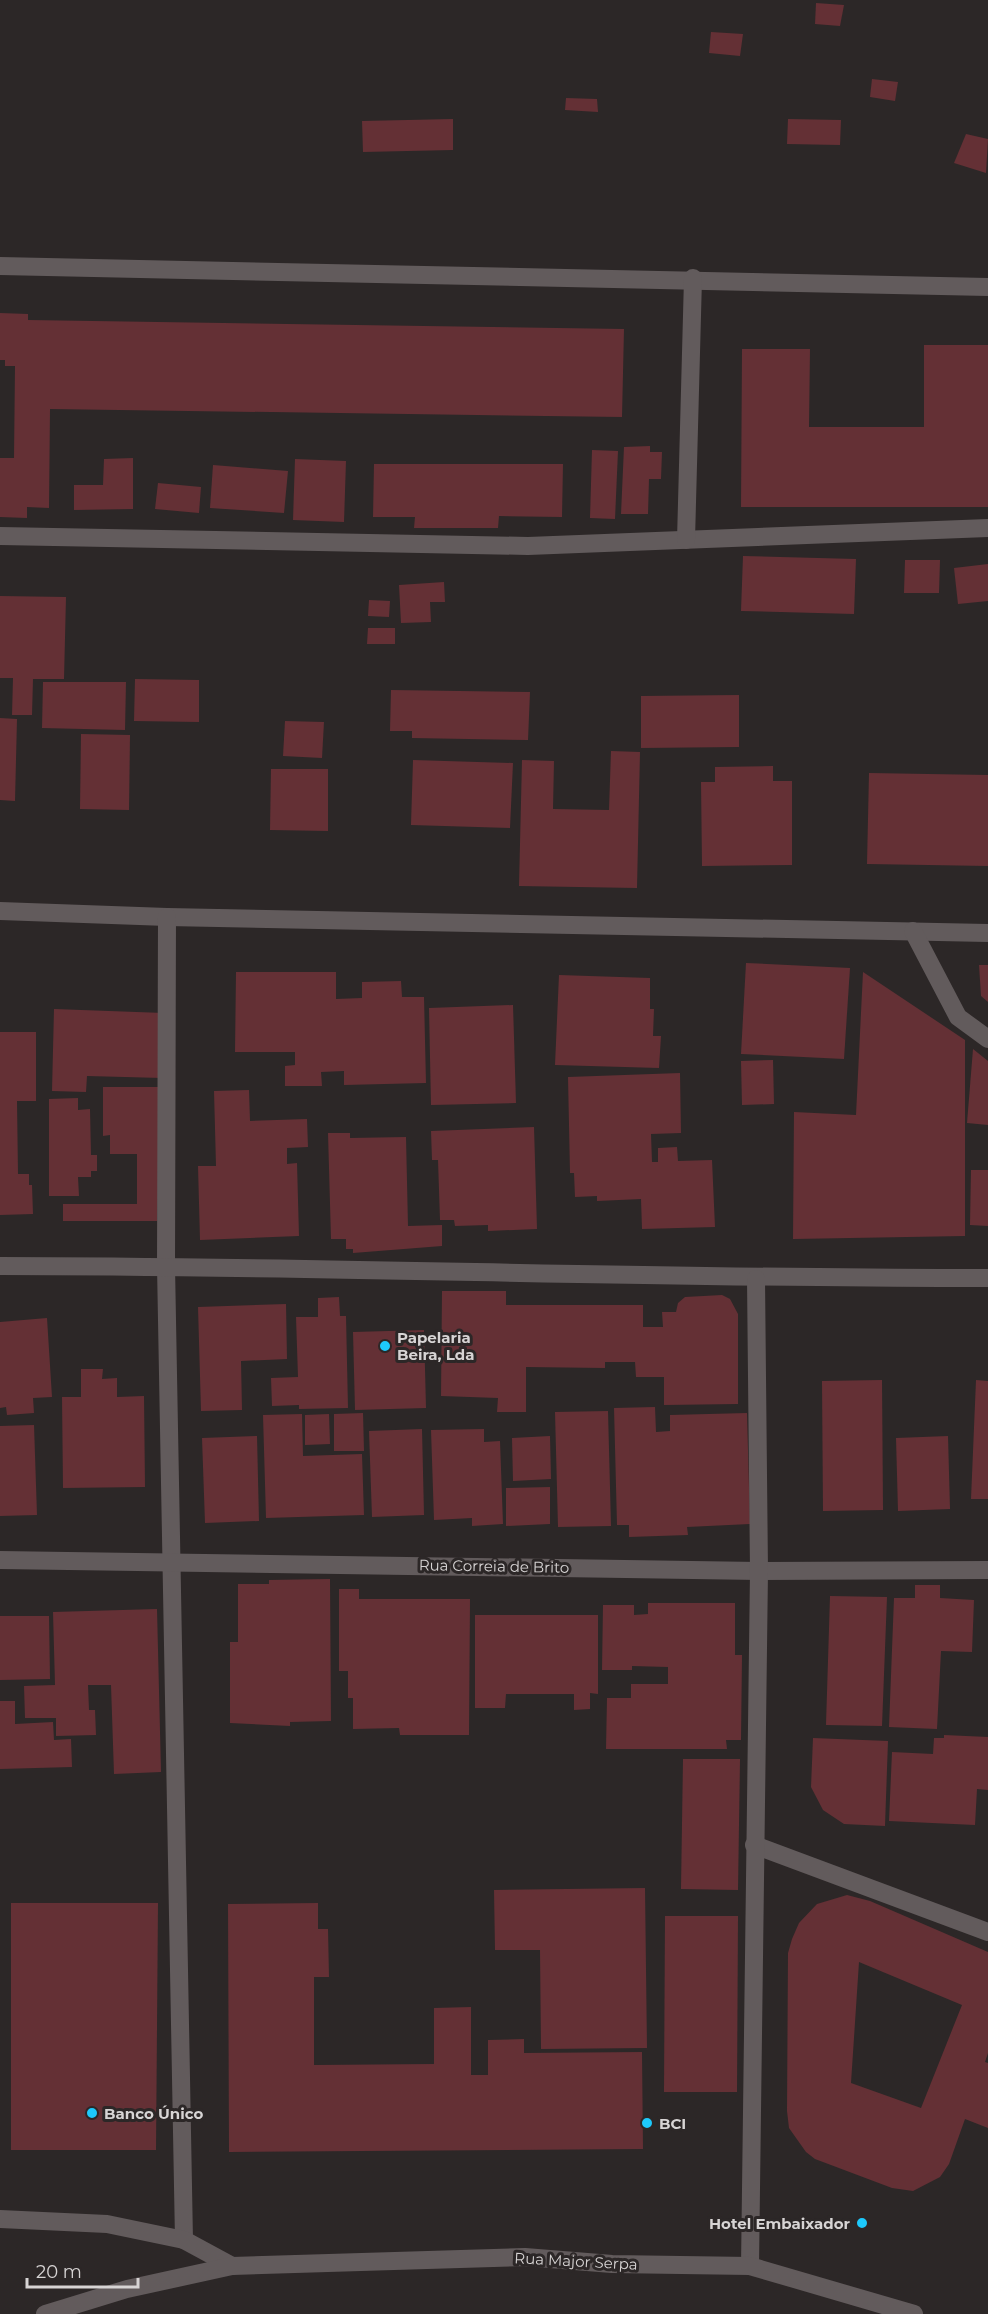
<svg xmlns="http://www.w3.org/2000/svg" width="988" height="2314" font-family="Montserrat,sans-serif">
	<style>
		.building { fill: #643035; fill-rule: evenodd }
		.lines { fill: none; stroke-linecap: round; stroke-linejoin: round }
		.minor { stroke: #625b5c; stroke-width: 18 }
		.poi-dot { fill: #1dc9fc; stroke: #2c2727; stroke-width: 2 }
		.labels { text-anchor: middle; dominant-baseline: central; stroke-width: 6; stroke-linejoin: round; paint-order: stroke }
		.poi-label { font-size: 15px; font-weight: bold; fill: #d7d4d4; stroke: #2c2727; text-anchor: start }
		.street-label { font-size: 15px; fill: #d7d4d4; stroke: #2c2727 }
	</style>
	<rect width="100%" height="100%" fill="#2c2727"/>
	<g class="building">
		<polygon points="816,3 844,5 840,26 815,24"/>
		<polygon points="711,32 743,34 740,56 709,53"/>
		<polygon points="872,79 898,82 895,101 870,97"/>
		<polygon points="566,98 597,99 598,112 565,110"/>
		<polygon points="453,119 453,150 363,152 362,121"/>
		<polygon points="788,119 841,120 840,145 787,144"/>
		<polygon points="966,134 988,139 986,173 954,163"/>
		<polygon points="0,313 28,314 28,320 624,329 622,417 50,409 49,508 27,507 27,518 0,517 0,458 14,458 15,366 5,366 5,360 0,360"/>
		<polygon points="924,345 988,345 988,507 741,507 742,349 810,349 809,427 924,427"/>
		<polygon points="650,446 650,452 662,452 661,479 649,479 648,514 621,514 624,447"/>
		<polygon points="592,450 618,451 615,519 590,518"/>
		<polygon points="133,458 133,509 74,510 74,485 103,485 104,459"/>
		<polygon points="295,459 346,461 344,522 293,520"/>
		<polygon points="374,464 563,464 562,517 499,516 498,528 414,528 415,517 373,517"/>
		<polygon points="213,465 288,471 284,513 210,508"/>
		<polygon points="158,483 201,487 199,513 155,509"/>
		<polygon points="743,556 856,559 854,614 741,611"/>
		<polygon points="905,560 940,560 939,593 904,593"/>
		<polygon points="988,564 988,601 958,604 954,568"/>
		<polygon points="444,582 445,602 430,602 431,622 401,623 399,585"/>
		<polygon points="0,596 66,597 64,679 33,679 32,715 12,715 13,678 0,678"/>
		<polygon points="369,600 390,601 389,617 368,616"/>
		<polygon points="368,628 395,628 395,644 367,644"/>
		<polygon points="135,679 199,680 199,722 134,721"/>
		<polygon points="43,682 126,682 125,730 42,728"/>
		<polygon points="391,690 530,692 528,740 412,738 412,731 390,731"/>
		<polygon points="739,695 739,747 641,748 641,696"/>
		<polygon points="0,718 17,719 15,801 0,800"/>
		<polygon points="285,721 324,722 322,758 283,756"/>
		<polygon points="81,734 130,735 129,810 80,809"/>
		<polygon points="611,751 640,752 637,888 519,886 522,760 554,761 553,809 609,810"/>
		<polygon points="413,760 513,763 510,828 411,825"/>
		<polygon points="773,766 773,781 792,781 792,865 702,866 701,782 715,782 715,767"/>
		<polygon points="271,769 328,769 328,831 270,830"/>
		<polygon points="869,773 988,775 988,866 867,864"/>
		<polygon points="746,963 850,968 844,1059 741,1054"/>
		<polygon points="979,965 988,965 988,1002 981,996"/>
		<polygon points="236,972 336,972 336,999 362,998 362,982 401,981 402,997 424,997 426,1083 344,1085 344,1071 321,1072 322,1086 285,1086 285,1066 295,1065 295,1052 235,1052"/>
		<polygon points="863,972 965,1040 965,1236 793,1239 794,1112 856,1115"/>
		<polygon points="559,975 650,978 650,1009 654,1009 653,1036 661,1036 659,1068 555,1065"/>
		<polygon points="513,1005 516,1103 431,1105 429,1008"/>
		<polygon points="54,1009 164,1013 162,1078 87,1076 86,1092 52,1091"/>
		<polygon points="0,1032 36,1032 36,1101 17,1101 18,1174 29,1174 29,1185 32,1185 33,1214 0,1215"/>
		<polygon points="973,1049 988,1061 988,1125 967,1123"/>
		<polygon points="773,1060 774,1104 742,1105 741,1061"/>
		<polygon points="680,1073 681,1133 651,1134 652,1162 658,1162 658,1148 677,1147 678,1161 712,1160 715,1227 642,1229 641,1199 597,1201 597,1196 575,1197 574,1173 570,1173 568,1077"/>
		<polygon points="103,1087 163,1087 157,1221 63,1221 63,1204 137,1204 137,1154 110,1154 110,1135 103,1136"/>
		<polygon points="249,1090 250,1121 307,1119 308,1147 287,1148 287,1164 297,1163 299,1236 200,1240 198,1166 216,1166 214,1091"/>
		<polygon points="78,1098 78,1110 90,1109 91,1155 97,1155 97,1171 91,1171 91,1177 78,1177 79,1196 49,1196 49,1099"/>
		<polygon points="534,1127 537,1229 488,1231 488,1225 455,1226 454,1220 440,1220 438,1160 432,1160 431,1131"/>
		<polygon points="328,1133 350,1133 350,1138 406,1137 408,1226 442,1225 442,1246 353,1253 353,1249 346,1249 346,1239 331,1239"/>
		<polygon points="971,1170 988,1170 988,1226 970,1225"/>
		<polygon points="442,1291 506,1291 506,1305 643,1305 643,1327 663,1327 662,1312 676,1312 678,1303 685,1297 722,1295 730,1299 738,1314 738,1404 664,1405 664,1377 636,1377 635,1362 605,1362 605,1368 526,1367 526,1412 497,1412 498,1398 441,1396"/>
		<polygon points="339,1297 340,1316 346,1316 348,1408 299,1409 299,1405 272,1406 271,1378 298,1377 296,1317 318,1317 318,1298"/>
		<polygon points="286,1304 287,1359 241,1361 242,1410 201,1411 198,1307"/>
		<polygon points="47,1318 52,1397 33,1398 34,1413 7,1415 6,1407 0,1408 0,1322"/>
		<polygon points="424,1330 426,1408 355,1410 353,1332"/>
		<polygon points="81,1369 103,1369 102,1379 117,1378 117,1397 144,1396 145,1487 63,1488 62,1397 81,1397"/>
		<polygon points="882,1380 883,1510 823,1511 822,1381"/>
		<polygon points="976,1380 988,1381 988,1499 971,1499"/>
		<polygon points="655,1407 656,1432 670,1431 670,1415 747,1413 750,1524 687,1527 688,1535 629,1537 629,1525 617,1525 614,1408"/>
		<polygon points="608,1411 611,1526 558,1527 555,1412"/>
		<polygon points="363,1413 364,1451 334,1451 334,1414"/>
		<polygon points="302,1414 303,1456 362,1454 364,1515 266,1518 263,1415"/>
		<polygon points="329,1414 330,1444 305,1445 305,1415"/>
		<polygon points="34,1425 37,1515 0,1516 0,1426"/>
		<polygon points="422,1429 424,1515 372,1517 369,1431"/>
		<polygon points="484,1429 484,1442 500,1441 503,1524 472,1526 472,1518 434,1520 431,1430"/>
		<polygon points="257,1436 259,1521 205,1523 202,1438"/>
		<polygon points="550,1436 551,1479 513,1481 512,1438"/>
		<polygon points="948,1436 950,1509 898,1511 896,1438"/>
		<polygon points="550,1487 550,1524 506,1526 506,1488"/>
		<polygon points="330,1579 331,1721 290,1722 290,1726 230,1723 230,1642 238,1642 238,1584 269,1584 269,1580"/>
		<polygon points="915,1585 940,1585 940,1598 974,1600 972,1652 941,1651 937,1729 889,1727 894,1598 915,1598"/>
		<polygon points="339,1589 359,1589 359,1599 470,1599 469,1735 400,1735 399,1728 353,1729 353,1698 348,1698 348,1671 339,1671"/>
		<polygon points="830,1596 887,1597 882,1726 826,1725"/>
		<polygon points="648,1603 735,1603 735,1655 742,1655 741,1740 726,1740 727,1749 606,1749 607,1698 631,1698 631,1684 668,1684 668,1667 632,1666 632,1670 602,1670 603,1605 634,1605 634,1615 648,1614"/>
		<polygon points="157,1609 161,1772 114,1774 111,1685 88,1685 89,1710 95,1710 96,1735 56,1736 56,1718 25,1718 24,1686 55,1685 53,1612"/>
		<polygon points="475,1615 598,1615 598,1694 590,1693 590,1709 574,1710 574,1694 506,1694 505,1708 475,1708"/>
		<polygon points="0,1616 49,1616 50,1679 0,1680"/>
		<polygon points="0,1701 15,1701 15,1724 53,1722 54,1740 71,1739 72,1767 0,1769"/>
		<polygon points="944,1735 988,1737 988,1790 977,1789 975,1825 889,1821 892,1752 933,1754 934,1738 944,1738"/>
		<polygon points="813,1738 888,1741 885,1826 844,1824 823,1810 811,1787"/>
		<polygon points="683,1759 740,1759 738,1890 681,1889"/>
		<polygon points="645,1888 647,2048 541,2049 540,1950 495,1950 494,1890"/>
		<path d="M847,1895L870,1901L988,1952V2053L985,2062L988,2063V2128L965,2119L949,2164L940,2177L913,2191L892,2188L815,2159L806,2152L789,2128L787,2111L788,1953L792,1939L799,1923L817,1904ZM859,1962L962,2005L921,2108L851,2083Z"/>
		<polygon points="11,1903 158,1903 156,2150 11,2150"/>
		<polygon points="318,1903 318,1929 328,1929 329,1977 314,1977 314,2065 434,2064 434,2008 471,2007 471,2075 488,2075 488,2040 524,2039 524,2053 642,2052 643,2149 229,2152 228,1904"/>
		<polygon points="665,1916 738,1916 737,2092 664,2092"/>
	</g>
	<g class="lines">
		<g class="minor">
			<polyline points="0,266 988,287"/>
			<polyline points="0,536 528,546 988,528"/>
			<polyline points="686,540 693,278"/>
			<polyline points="0,911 167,917 988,933"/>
			<polyline points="167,917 166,1266 184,2240"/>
			<polyline points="913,931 958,1017 988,1039"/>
			<path d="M0,1266C329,1266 659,1279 988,1278"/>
			<polyline points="0,1560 759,1571 988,1570"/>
			<polyline points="754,1845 988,1932"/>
			<polyline points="0,2219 107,2224 184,2240 232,2266"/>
			<polyline points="750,2266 759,1571 756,1279"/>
			<polyline points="45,2314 127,2289 232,2266 525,2257 612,2264 750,2266 914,2314"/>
		</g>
	</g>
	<g class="poi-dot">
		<circle cx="385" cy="1346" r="6"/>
		<circle cx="92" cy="2113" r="6"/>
		<circle cx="647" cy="2123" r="6"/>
		<circle cx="862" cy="2223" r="6"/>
	</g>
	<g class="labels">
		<g class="poi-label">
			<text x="397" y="1337">Papelaria<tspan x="397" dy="17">Beira, Lda</tspan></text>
			<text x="104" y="2113">Banco Único</text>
			<text x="659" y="2123">BCI</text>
			<text x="850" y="2223" text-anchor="end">Hotel Embaixador</text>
		</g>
		<g class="street-label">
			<text transform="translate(494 1566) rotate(1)">Rua Correia de Brito</text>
			<text transform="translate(576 2261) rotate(3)">Rua Major Serpa</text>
		</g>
	</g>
	<path d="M27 2278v9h111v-9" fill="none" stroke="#d7d4d4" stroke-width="3"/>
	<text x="36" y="2278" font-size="18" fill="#d7d4d4" stroke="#2c2727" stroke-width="4.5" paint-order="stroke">20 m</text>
</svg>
